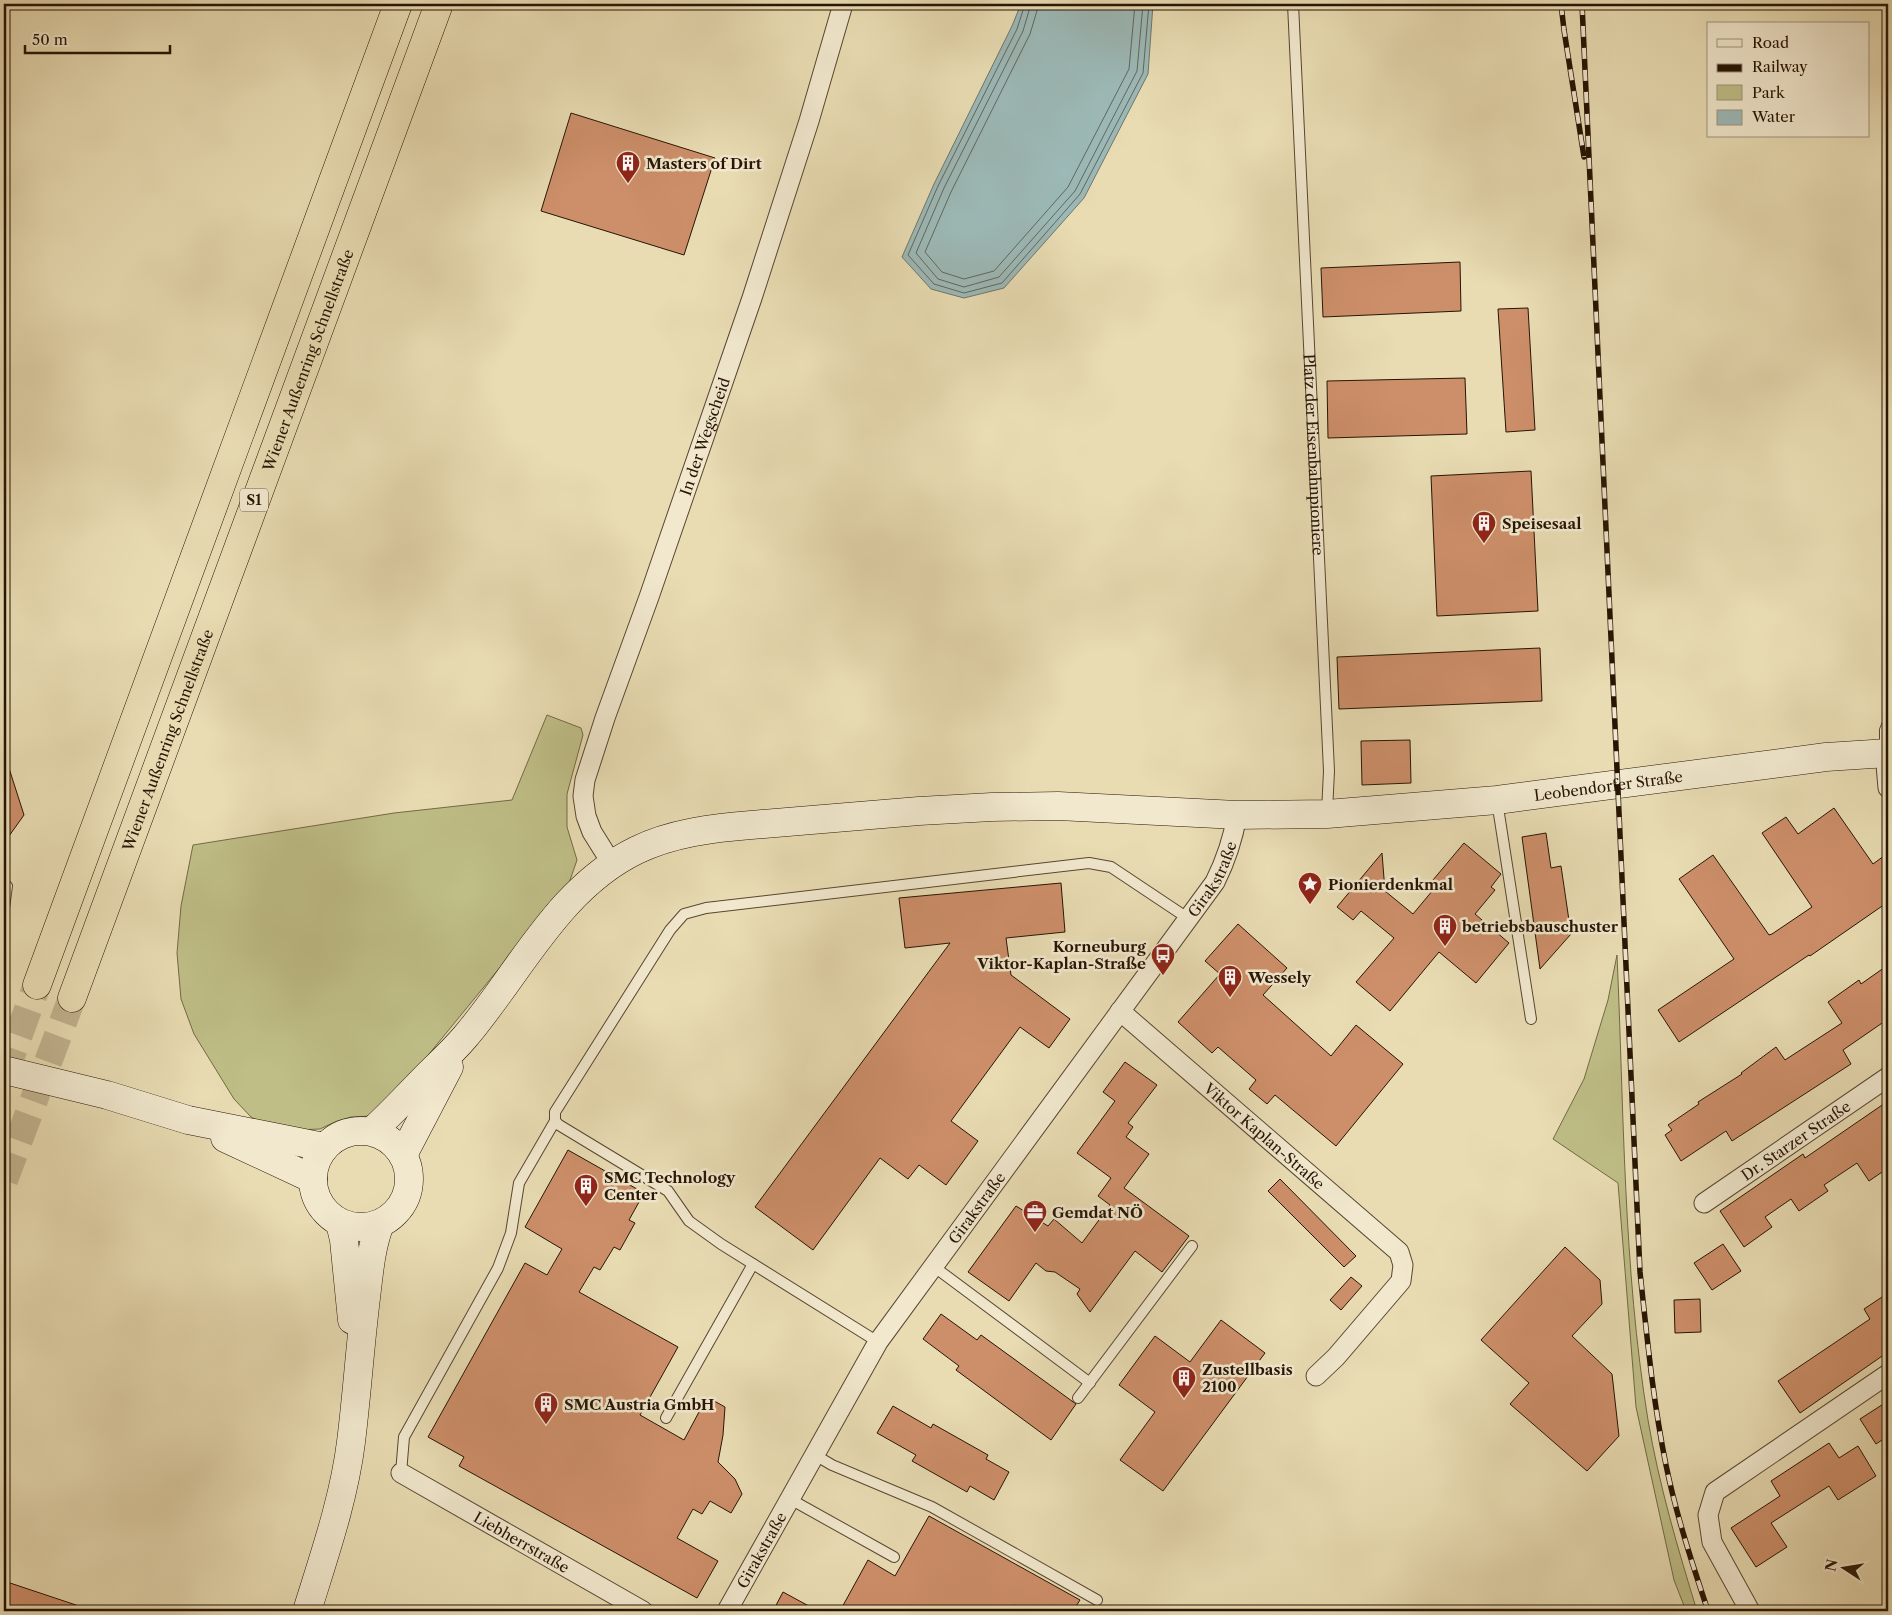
<svg xmlns="http://www.w3.org/2000/svg" width="1892" height="1615" font-family="'Libre Caslon Text',serif">
	<style>
		.green { fill: #bfbe87; stroke: #736946 }
		.water { fill: #9cb9b7; stroke: #6d776f }
		.lines { fill: none; stroke-linecap: round; stroke-linejoin: round }
		.shore { stroke: #62665e; stroke-width: 1 }
		.building { fill: #cd8f6a; stroke: #271404 }
		.motorway-tunnel { stroke: #c2b490; stroke-width: 28; stroke-dasharray: 28 14; stroke-linecap: butt }
		.service-casing { stroke: #584630; stroke-width: 12 }
		.minor-casing { stroke: #584630; stroke-width: 21 }
		.secondary-casing { stroke: #271404; stroke-width: 29 }
		.motorway-casing { stroke: #271404; stroke-width: 29 }
		.service { stroke: #f1e8ce; stroke-width: 10 }
		.minor { stroke: #f1e8ce; stroke-width: 19 }
		.secondary { stroke: #f1e8ce; stroke-width: 28 }
		.motorway { stroke: #e9dcb3; stroke-width: 28 }
		.rail-casing { stroke: #271404; stroke-width: 5.5 }
		.rail { stroke: #f1e8ce; stroke-width: 4; stroke-dasharray: 11; stroke-linecap: butt }
		.labels { text-anchor: middle; dominant-baseline: central; stroke-width: 5; stroke-linejoin: round; paint-order: stroke }
		.shield { fill: #f1e8ce; stroke: #645441; stroke-width: 1 }
		.shield-label { font-size: 14px; font-weight: bold; fill: #271404 }
		.poi-label { font-size: 15px; font-weight: bold; fill: #271404; stroke: #f1e8ce; text-anchor: start }
		.street-label { font-size: 15px; fill: #271404; stroke: #f1e8ce }
	</style>
	<rect width="100%" height="100%" fill="#e9dcb3"/>
	<filter id="stains"><feTurbulence type="fractalNoise" baseFrequency=".004" numOctaves="4"/><feColorMatrix values="0 0 0 0 .2 0 0 0 0 .09 0 0 0 0 .02 0 0 0 .5 -.17"/></filter>
	<radialGradient id="worn" r=".72"><stop offset=".6" stop-color="#630" stop-opacity="0"/><stop offset="1" stop-color="#630" stop-opacity=".3"/></radialGradient>
	<g class="green">
		<polygon points="547,715 581,728 583,735 567,794 567,827 577,860 569,883 393,1098 371,1116 351,1117 337,1121 320,1129 296,1130 264,1124 251,1117 234,1099 194,1034 181,999 177,953 181,906 193,845 394,813 512,800"/>
		<path d="M1617,955C1624,1110 1623,1267 1648,1420C1659,1485 1678,1549 1697,1611H1686L1674,1580L1636,1407L1618,1183L1553,1139L1584,1079L1608,1000Z"/>
	</g>
	<polygon class="water" points="1021,4 1153,4 1148,74 1084,198 1004,288 964,298 931,289 902,257 934,184 1012,26"/>
	<g class="lines">
		<g class="shore">
			<polyline points="1025,4 1017,29 938,186 908,255 934,284 964,293 1002,283 1080,194 1143,73 1149,4"/>
			<polyline points="1031,4 1023,31 944,188 916,253 938,279 964,287 999,277 1075,191 1137,71 1143,4"/>
			<polyline points="1039,4 1030,34 951,192 925,252 942,272 964,279 994,271 1068,187 1129,69 1135,4"/>
		</g>
	</g>
	<g class="building">
		<polygon points="571,113 715,158 684,255 541,211"/>
		<polygon points="1460,262 1461,311 1323,317 1321,268"/>
		<polygon points="1528,308 1535,430 1506,432 1498,309"/>
		<polygon points="1465,378 1467,434 1328,438 1327,381"/>
		<polygon points="1531,471 1538,611 1437,616 1431,476"/>
		<polygon points="1540,648 1542,701 1339,709 1337,657"/>
		<polygon points="1410,740 1411,783 1362,785 1361,741"/>
		<polygon points="4,762 7,762 24,815 4,843"/>
		<polygon points="1834,808 1873,864 1888,853 1888,902 1810,956 1809,955 1679,1042 1658,1010 1734,959 1679,879 1713,855 1769,935 1772,934 1812,907 1762,833 1786,817 1798,834"/>
		<polygon points="1546,833 1551,868 1561,866 1571,934 1540,969 1522,837"/>
		<polygon points="1464,843 1501,874 1491,887 1495,890 1475,914 1509,943 1476,983 1439,952 1390,1011 1356,982 1394,938 1361,911 1353,920 1337,907 1382,853 1385,891 1413,914 1438,884 1433,880"/>
		<polygon points="1061,883 1065,932 1006,938 1011,975 1070,1019 1049,1048 1020,1027 951,1121 978,1141 946,1185 919,1165 908,1179 880,1158 813,1250 755,1207 950,943 905,948 899,898"/>
		<polygon points="1238,924 1287,968 1263,995 1331,1056 1356,1025 1403,1064 1336,1146 1275,1095 1267,1104 1249,1089 1256,1080 1218,1047 1212,1053 1178,1022 1220,974 1205,961"/>
		<polygon points="1888,965 1888,1019 1843,1050 1851,1064 1732,1141 1726,1131 1681,1161 1665,1135 1672,1130 1668,1125 1699,1104 1698,1102 1742,1074 1741,1073 1776,1047 1785,1060 1842,1023 1828,1002 1859,980 1861,984"/>
		<polygon points="1125,1062 1157,1085 1128,1123 1133,1127 1126,1137 1149,1154 1124,1188 1189,1236 1162,1272 1135,1251 1090,1312 1077,1294 1080,1289 1055,1272 1046,1271 1036,1263 1009,1301 968,1272 1016,1206 1048,1226 1054,1219 1082,1243 1110,1205 1098,1196 1111,1178 1077,1153 1115,1101 1103,1092"/>
		<polygon points="1888,1101 1888,1168 1869,1181 1857,1163 1824,1185 1828,1191 1799,1211 1791,1199 1765,1217 1772,1227 1744,1247 1720,1211 1803,1154 1805,1158"/>
		<polygon points="568,1150 644,1193 629,1220 635,1223 620,1250 614,1247 600,1270 594,1267 579,1292 678,1347 640,1415 684,1440 707,1397 725,1407 723,1435 718,1462 735,1479 742,1494 731,1513 710,1501 702,1514 693,1509 677,1538 718,1561 697,1598 459,1466 464,1457 428,1437 525,1263 547,1275 562,1249 525,1227"/>
		<polygon points="1280,1179 1356,1256 1344,1267 1268,1191"/>
		<polygon points="1723,1244 1741,1271 1712,1290 1694,1263"/>
		<polygon points="1565,1247 1600,1280 1602,1304 1572,1336 1612,1374 1619,1436 1587,1471 1510,1404 1529,1383 1481,1340"/>
		<polygon points="1351,1277 1362,1286 1341,1310 1330,1300"/>
		<polygon points="1888,1293 1888,1352 1800,1413 1778,1381 1870,1319 1864,1309"/>
		<polygon points="1700,1299 1701,1332 1675,1333 1674,1300"/>
		<polygon points="941,1314 977,1340 981,1335 1076,1404 1051,1440 956,1370 959,1366 923,1339"/>
		<polygon points="1221,1320 1265,1353 1163,1491 1120,1460 1155,1412 1119,1385 1155,1336 1190,1362"/>
		<polygon points="1888,1401 1888,1436 1876,1444 1860,1419"/>
		<polygon points="893,1406 931,1428 933,1424 988,1455 986,1459 1009,1472 994,1500 970,1486 967,1492 912,1461 916,1455 877,1433"/>
		<polygon points="1829,1443 1839,1458 1858,1446 1876,1476 1838,1500 1829,1486 1771,1523 1787,1547 1756,1567 1731,1528 1780,1496 1771,1481"/>
		<polygon points="929,1516 1080,1600 1073,1611 1026,1611 1014,1605 1010,1611 840,1611 868,1560 895,1576"/>
		<polygon points="4,1581 85,1608 85,1611 4,1611"/>
		<polygon points="783,1592 818,1611 773,1611"/>
	</g>
	<g class="lines">
		<g class="motorway-tunnel">
			<polyline points="4,1075 37,985"/>
			<polyline points="4,1180 72,998"/>
		</g>
		<defs>
			<g id="service">
				<path id="s1" d="M1293,4L1329,771L1327,812"/>
				<polyline points="1885,752 1885,730 1888,723"/>
				<polyline points="1497,801 1531,1019"/>
				<polyline points="4,887 7,886 4,908"/>
				<polyline points="933,1266 1090,1383"/>
				<polyline points="878,1342 721,1244 689,1221 668,1191 559,1125 555,1121 555,1112 670,930 684,914 706,908 1089,863 1111,867 1189,919"/>
				<polyline points="1078,1398 1192,1246"/>
				<polyline points="666,1418 753,1264"/>
				<polyline points="815,1455 832,1465 932,1507 1097,1600"/>
				<polyline points="401,1473 404,1437 498,1268 511,1233 519,1183 555,1121"/>
				<polyline points="790,1499 894,1557"/>
			</g>
			<g id="minor">
				<polyline points="1885,753 1888,788"/>
				<path id="s2" d="M612,864L592,832L586,816L583,796L585,780L605,718L649,597L752,298L809,121L843,4"/>
				<path id="s3" d="M1120,1011L1399,1252L1403,1265L1401,1281L1336,1357L1316,1376"/>
				<path id="s4" d="M1704,1203L1888,1077"/>
				<path id="s5" d="M401,1473L643,1611"/>
				<path id="s6" d="M727,1611L878,1342L1215,882C1226,860 1233,839 1237,815"/>
				<polyline points="1750,1611 1712,1542 1708,1515 1715,1492 1888,1374"/>
			</g>
			<g id="secondary">
				<polyline points="4,1070 107,1095 188,1120 324,1147"/>
				<circle cx="361" cy="1179" r="48"/>
				<path id="s7" d="M372,1131C391,1114 409,1094 428,1075C440,1063 453,1051 465,1037C519,974 558,888 637,850C672,833 713,828 751,825L919,811L992,807L1058,806L1237,815L1327,814L1497,800L1826,757L1888,753"/>
				<polyline points="225,1138 313,1179"/>
				<polyline points="403,1155 449,1067"/>
				<polyline points="340,1223 344,1240 352,1320"/>
				<path d="M307,1611C324,1556 344,1499 351,1442C357,1394 360,1346 366,1298C369,1273 371,1247 380,1224"/>
			</g>
			<g id="motorway">
				<polyline points="37,985 398,4"/>
				<path id="s8" d="M72,998L439,4"/>
			</g>
		</defs>
		<use href="#service" class="service-casing"/>
		<use href="#minor" class="minor-casing"/>
		<use href="#secondary" class="secondary-casing"/>
		<use href="#motorway" class="motorway-casing"/>
		<use href="#service" class="service"/>
		<use href="#minor" class="minor"/>
		<use href="#secondary" class="secondary"/>
		<use href="#motorway" class="motorway"/>
		<defs>
			<g id="rail">
				<polyline points="1561,4 1564,30 1584,157"/>
				<path d="M1582,4L1640,1272C1647,1337 1653,1401 1666,1465C1676,1514 1692,1563 1708,1611"/>
			</g>
		</defs>
		<use href="#rail" class="rail-casing"/>
		<use href="#rail" class="rail"/>
	</g>
	<defs>
		<symbol id="building-pin" viewBox="-11 -11 22 30"><path d="M0 17L-7.5 6A9.5 9.5 0 1 1 7.5 6Z" fill="#8f2418" stroke="#f1e8ce"/><path d="M-4-6H4V6H1V3H-1V6H-4ZM-2.5-4.3h1.7v1.8h-1.7ZM.8-4.3h1.7v1.8H.8ZM-2.5-1h1.7V.8h-1.7ZM.8-1h1.7V.8H.8Z" fill="#fff"/></symbol>
		<symbol id="sight-pin" viewBox="-11 -11 22 30"><path d="M0 17L-7.5 6A9.5 9.5 0 1 1 7.5 6Z" fill="#8f2418" stroke="#f1e8ce"/><path d="M0-6L1.8-2.2L6-1.7L2.9 1.2L3.7 5.4L0 3.3L-3.7 5.4L-2.9 1.2L-6-1.7L-1.8-2.2Z" fill="#fff"/></symbol>
		<symbol id="bus-pin" viewBox="-11 -11 22 30"><path d="M0 17L-7.5 6A9.5 9.5 0 1 1 7.5 6Z" fill="#8f2418" stroke="#f1e8ce"/><path d="M-5-6H5V4H4V6H2V4H-2V6H-4V4H-5ZM-3.5-4V0h7V-4ZM-3.5 1.2v1.5H-2V1.2ZM2 1.2v1.5H3.5V1.2Z" fill="#fff"/></symbol>
		<symbol id="office-pin" viewBox="-11 -11 22 30"><path d="M0 17L-7.5 6A9.5 9.5 0 1 1 7.5 6Z" fill="#8f2418" stroke="#f1e8ce"/><path d="M-6-3h4V-5.5h4V-3h4V5H-6ZM-1-4.5V-3h2v-1.5ZM-6 0V1H6V0Z" fill="#fff"/></symbol>
	</defs>
	<g fill-rule="evenodd">
		<use href="#building-pin" x="614" y="149" width="28" height="38"/>
		<use href="#building-pin" x="1470" y="509" width="28" height="38"/>
		<use href="#sight-pin" x="1296" y="870" width="28" height="38"/>
		<use href="#building-pin" x="1431" y="912" width="28" height="38"/>
		<use href="#bus-pin" x="1149" y="941" width="28" height="38"/>
		<use href="#building-pin" x="1216" y="963" width="28" height="38"/>
		<use href="#building-pin" x="572" y="1172" width="28" height="38"/>
		<use href="#office-pin" x="1021" y="1198" width="28" height="38"/>
		<use href="#building-pin" x="1170" y="1364" width="28" height="38"/>
		<use href="#building-pin" x="532" y="1390" width="28" height="38"/>
	</g>
	<g class="labels">
		<rect class="shield" x="240" y="488.5" width="28" height="23" rx="4"/>
		<g class="shield-label">
			<text x="254" y="500">S1</text>
		</g>
		<g class="poi-label">
			<text x="646" y="163">Masters of Dirt</text>
			<text x="1502" y="523">Speisesaal</text>
			<text x="1328" y="884">Pionierdenkmal</text>
			<text x="1462" y="926">betriebsbauschuster</text>
			<text x="1146" y="946" text-anchor="end">Korneuburg<tspan x="1146" dy="17">Viktor-Kaplan-Straße</tspan></text>
			<text x="1248" y="977">Wessely</text>
			<text x="604" y="1177">SMC Technology<tspan x="604" dy="17">Center</tspan></text>
			<text x="1052" y="1212">Gemdat NÖ</text>
			<text x="1202" y="1369">Zustellbasis<tspan x="1202" dy="17">2100</tspan></text>
			<text x="564" y="1404">SMC Austria GmbH</text>
		</g>
		<g class="street-label">
			<text stroke="none"><textPath href="#s8" startOffset="680">Wiener Außenring Schnellstraße</textPath></text>
			<text stroke="none"><textPath href="#s2" startOffset="455">In der Wegscheid</textPath></text>
			<text stroke="none"><textPath href="#s1" startOffset="451">Platz der Eisenbahnpioniere</textPath></text>
			<text stroke="none"><textPath href="#s8" startOffset="275">Wiener Außenring Schnellstraße</textPath></text>
			<text stroke="none"><textPath href="#s7" startOffset="1366">Leobendorfer Straße</textPath></text>
			<text stroke="none"><textPath href="#s6" startOffset="880">Girakstraße</textPath></text>
			<text stroke="none"><textPath href="#s3" startOffset="191">Viktor Kaplan-Straße</textPath></text>
			<text stroke="none"><textPath href="#s4" startOffset="111">Dr. Starzer Straße</textPath></text>
			<text stroke="none"><textPath href="#s6" startOffset="475">Girakstraße</textPath></text>
			<text stroke="none"><textPath href="#s5" startOffset="139">Liebherrstraße</textPath></text>
			<text stroke="none"><textPath href="#s6" startOffset="70">Girakstraße</textPath></text>
		</g>
	</g>
	<rect width="1892" height="1615" fill="none" stroke="#e9dcb3" stroke-width="20"/>
	<rect x="5" y="5" width="1882" height="1605" fill="none" stroke="#271404" stroke-width="2.5"/>
	<rect x="10" y="10" width="1872" height="1595" fill="none" stroke="#271404"/>
	<rect x="1707" y="22" width="162" height="115" fill="#f1e8ce" stroke="#a0937d"/>
	<rect x="1717" y="39" width="25" height="8" fill="#f1e8ce" stroke="#a0937d"/>
	<text x="1752" y="48" font-size="15" fill="#271404">Road</text>
	<rect x="1717" y="64" width="25" height="8" fill="#271404" stroke="#a0937d"/>
	<text x="1752" y="72" font-size="15" fill="#271404">Railway</text>
	<rect x="1717" y="85" width="25" height="15" fill="#bfbe87" stroke="#a0937d"/>
	<text x="1752" y="98" font-size="15" fill="#271404">Park</text>
	<rect x="1717" y="110" width="25" height="15" fill="#9cb9b7" stroke="#a0937d"/>
	<text x="1752" y="122" font-size="15" fill="#271404">Water</text>
	<g transform="translate(1844 1568) rotate(282)" stroke="#f1e8ce" stroke-width="4" paint-order="stroke">
	<path d="M0-4L9 19L0 12L-9 19Z" fill="#271404"/>
	<text y="-8" font-size="14" font-weight="bold" text-anchor="middle" fill="#271404">N</text>
	</g>
	<path d="M25 45v8h145v-8" fill="none" stroke="#271404" stroke-width="2.5"/>
	<text x="32" y="45" font-size="15" fill="#271404" stroke="#f1e8ce" stroke-width="4" paint-order="stroke">50 m</text>
	<rect width="100%" height="100%" filter="url(#stains)"/>
	<rect width="100%" height="100%" fill="url(#worn)"/>
</svg>
